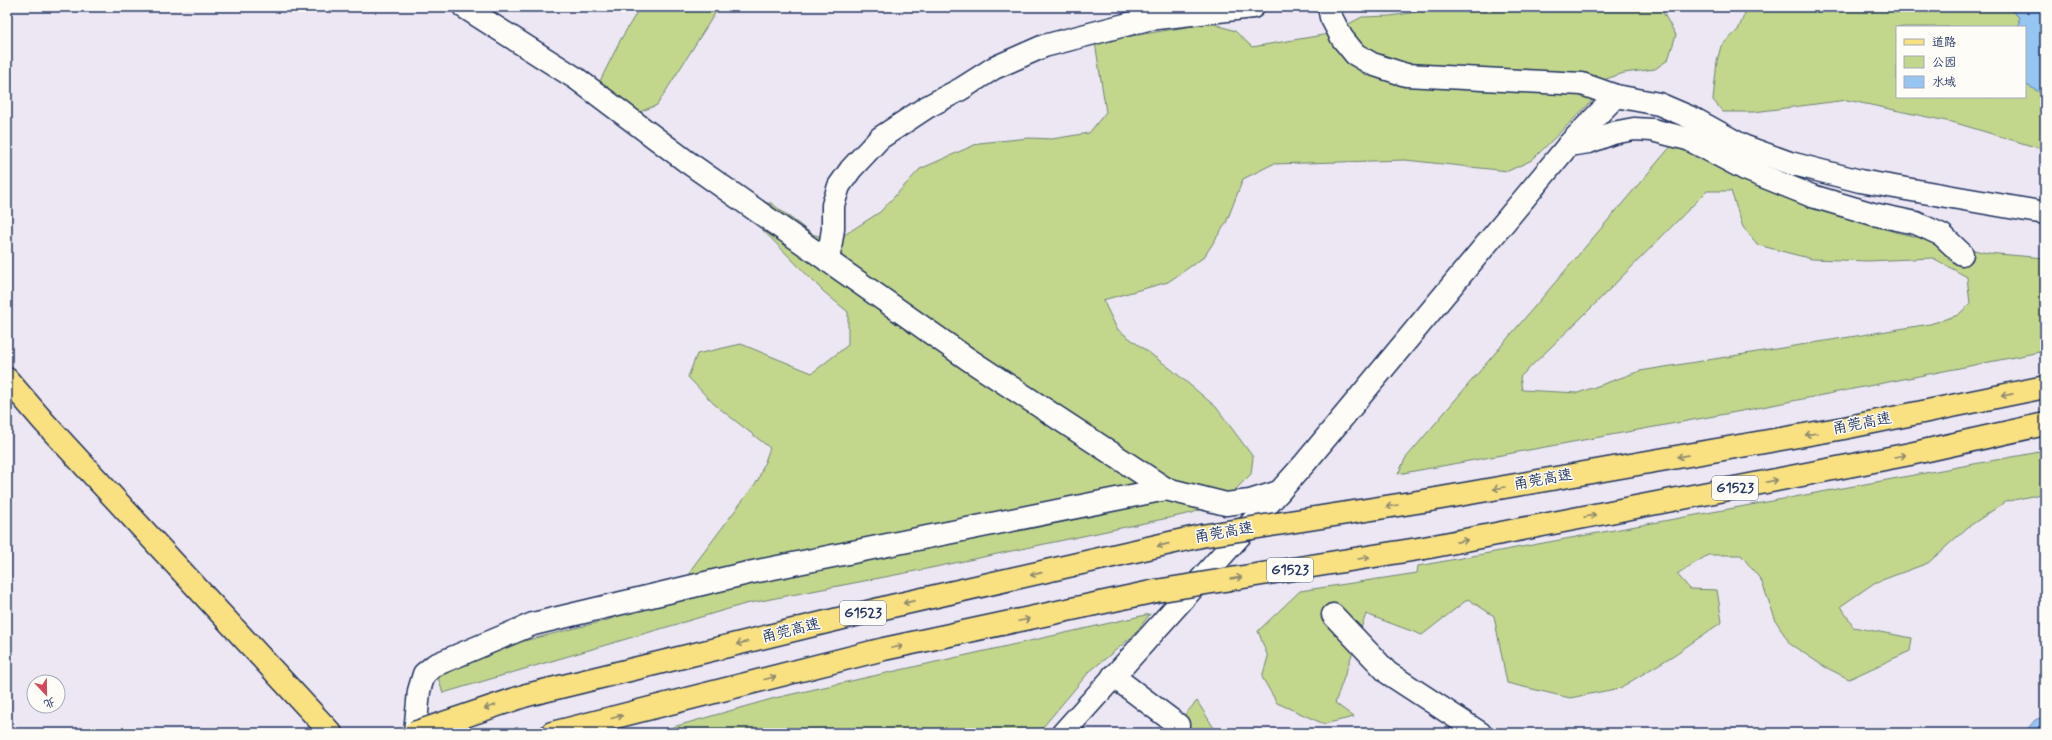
<svg xmlns="http://www.w3.org/2000/svg" width="2052" height="740" font-family="Mynerve,'LXGW WenKai TC',sans-serif">
	<style>
		.green { fill: #c2d78c; stroke: #6e8375; fill-rule: evenodd }
		.water { fill: #96c5f1; stroke: #6589b6 }
		.lines { fill: none; stroke-linecap: round; stroke-linejoin: round }
		.minor-casing { stroke: #1b2f5e; stroke-width: 25 }
		.major-casing { stroke: #1b2f5e; stroke-width: 25 }
		.highway-casing { stroke: #1b2f5e; stroke-width: 25 }
		.minor { stroke: #fdfcf7; stroke-width: 22 }
		.major { stroke: #f9e181; stroke-width: 22 }
		.highway { stroke: #f9e181; stroke-width: 22 }
		.highway-bridge-casing { stroke: #1b2f5e; stroke-width: 25; stroke-linecap: butt }
		.highway-bridge { stroke: #f9e181; stroke-width: 22 }
		.oneway { stroke: #8a8870 }
		.labels { text-anchor: middle; dominant-baseline: central; stroke-width: 3; stroke-linejoin: round; paint-order: stroke }
		.shield { fill: #fdfcf7; stroke: #5f6c8c; stroke-width: 1 }
		.shield-label { font-size: 14px; font-weight: bold; fill: #1b2f5e }
		.street-label { font-size: 15px; fill: #1b2f5e; stroke: #fdfcf7 }
	</style>
	<rect width="100%" height="100%" fill="#ece7f2"/>
	<filter id="ink" filterUnits="userSpaceOnUse"><feTurbulence type="fractalNoise" baseFrequency=".025" numOctaves="2"/><feDisplacementMap in="SourceGraphic" scale="8" xChannelSelector="R" yChannelSelector="G"/><feConvolveMatrix kernelMatrix="1 2 1 2 8 2 1 2 1" color-interpolation-filters="sRGB"/></filter>
	<g filter="url(#ink)">
		<g class="green">
			<polygon points="640,7 719,7 657,105 637,113 598,85 621,39"/>
			<polygon points="1421,7 1660,7 1676,35 1668,60 1655,69 1624,73 1606,79 1591,102 1532,160 1508,171 1405,160 1273,164 1243,179 1226,223 1204,257 1168,282 1103,300 1117,329 1171,369 1216,407 1253,457 1251,474 1227,498 1192,513 926,569 745,604 443,693 437,674 496,648 608,620 684,591 692,568 758,480 770,448 714,404 688,377 697,354 741,344 812,373 848,345 848,312 824,292 738,205 771,203 812,234 835,241 880,212 920,169 979,143 1029,138 1052,139 1089,133 1106,112 1095,42 1211,23 1235,31 1252,47 1329,34 1362,17 1390,16 1417,12"/>
			<polygon points="1744,7 2007,7 2019,17 2019,27 1897,27 1897,97 2025,97 2025,84 2045,95 2045,150 1956,123 1847,100 1754,112 1723,112 1713,100 1717,61 1721,46 1738,30 1745,13"/>
			<path d="M1672,145L1793,200L1895,232L1987,253L2045,258V351L1747,410L1398,474L1405,459ZM1707,191H1731L1743,227L1758,245L1812,259L1868,261L1933,258L1967,277L1970,304L1958,315L1930,324L1640,371L1578,393L1522,390L1520,377L1584,315Z"/>
			<polygon points="2045,451 2045,493 2005,502 1968,527 1928,563 1874,583 1841,606 1853,627 1912,638 1910,651 1849,679 1825,667 1790,644 1776,621 1761,580 1741,555 1708,555 1677,574 1690,589 1717,590 1722,622 1674,655 1620,688 1570,698 1507,683 1494,616 1468,599 1422,635 1366,614 1335,703 1354,717 1324,724 1277,703 1262,677 1268,657 1258,631 1300,591 1417,573 1418,566"/>
			<polygon points="1150,614 1133,636 1089,672 1038,733 652,733 775,698"/>
			<polygon points="1197,701 1217,733 1168,733"/>
		</g>
		<g class="water">
			<polygon points="2007,7 2045,7 2045,95 2025,84 2025,27 2019,27 2019,17"/>
			<polygon points="2045,716 2045,733 2024,733 2035,720"/>
		</g>
		<g class="lines">
			<defs>
				<g id="minor">
					<polyline points="464,7 577,79 686,161 968,359 1166,489 1226,504 1250,501 1279,492"/>
					<polyline points="1329,7 1331,17 1342,38 1355,54 1372,64 1406,75 1582,84 1616,96 1659,104 1694,119 1743,146 1790,163 1860,181 2045,213"/>
					<polyline points="1568,145 1589,142 1613,133 1634,129 1652,130 1688,139 1745,169 1812,196 1873,214 1916,223 1942,235 1962,254"/>
					<polyline points="828,261 833,229 833,205 839,186 851,169 880,138 927,107 961,89 994,68 1044,46 1148,19 1253,7"/>
					<polyline points="1333,615 1388,673 1480,733"/>
					<polyline points="1113,676 1178,725"/>
					<polyline points="415,733 419,691 424,674 435,665 533,624 748,573 1166,489"/>
					<polyline points="1063,733 1305,463 1571,142 1616,96"/>
				</g>
				<polyline id="major" points="7,379 44,422 331,733"/>
				<g id="highway">
					<polyline points="1430,500 1844,428 2045,387"/>
					<polyline points="1424,548 1910,454 2045,424"/>
					<polyline points="527,695 892,606 1201,536"/>
					<polyline points="552,733 884,649 1156,591"/>
				</g>
			</defs>
			<use href="#minor" class="minor-casing"/>
			<use href="#major" class="major-casing"/>
			<use href="#highway" class="highway-casing"/>
			<use href="#minor" class="minor"/>
			<use href="#major" class="major"/>
			<use href="#highway" class="highway"/>
			<defs>
				<g id="highway-bridge">
					<polyline points="1201,536 1430,500"/>
					<polyline points="1156,591 1424,548"/>
					<polyline points="414,733 527,695"/>
				</g>
			</defs>
			<use href="#highway-bridge" class="highway-bridge-casing"/>
			<use href="#highway-bridge" class="highway-bridge"/>
		</g>
		<defs><path id="oneway-shaft" d="M-6 0H5M1.5-3L5.5 0L1.5 3" fill="none" stroke-width="1.6" stroke-linecap="round" stroke-linejoin="round"/></defs>
		<g class="oneway">
			<use href="#oneway-shaft" transform="translate(2007 395) rotate(169)"/>
			<use href="#oneway-shaft" transform="translate(1811 434) rotate(170)"/>
			<use href="#oneway-shaft" transform="translate(1683 456) rotate(170)"/>
			<use href="#oneway-shaft" transform="translate(1900 456) rotate(-11)"/>
			<use href="#oneway-shaft" transform="translate(1772 481) rotate(-11)"/>
			<use href="#oneway-shaft" transform="translate(1499 488) rotate(170)"/>
			<use href="#oneway-shaft" transform="translate(1392 506) rotate(171)"/>
			<use href="#oneway-shaft" transform="translate(1590 516) rotate(-11)"/>
			<use href="#oneway-shaft" transform="translate(1462 541) rotate(-11)"/>
			<use href="#oneway-shaft" transform="translate(1163 545) rotate(167)"/>
			<use href="#oneway-shaft" transform="translate(1364 558) rotate(-9)"/>
			<use href="#oneway-shaft" transform="translate(1036 574) rotate(167)"/>
			<use href="#oneway-shaft" transform="translate(1236 578) rotate(-9)"/>
			<use href="#oneway-shaft" transform="translate(909 602) rotate(167)"/>
			<use href="#oneway-shaft" transform="translate(1024 620) rotate(-12)"/>
			<use href="#oneway-shaft" transform="translate(742 643) rotate(166)"/>
			<use href="#oneway-shaft" transform="translate(897 647) rotate(-12)"/>
			<use href="#oneway-shaft" transform="translate(770 678) rotate(-14)"/>
			<use href="#oneway-shaft" transform="translate(490 707) rotate(161)"/>
			<use href="#oneway-shaft" transform="translate(617 717) rotate(-14)"/>
		</g>
	</g>
	<g class="labels">
		<g class="shield">
			<rect x="1712" y="476" width="46" height="24" rx="3"/>
			<rect x="1267" y="558" width="46" height="24" rx="3"/>
			<rect x="840" y="601" width="46" height="24" rx="3"/>
		</g>
		<g class="shield-label">
			<text x="1735" y="488">G1523</text>
			<text x="1290" y="570">G1523</text>
			<text x="863" y="613">G1523</text>
		</g>
		<g class="street-label">
			<text transform="translate(1862 424) rotate(-11)">甬莞高速</text>
			<text transform="translate(1543 480) rotate(-10)">甬莞高速</text>
			<text transform="translate(1224 533) rotate(-10)">甬莞高速</text>
			<text transform="translate(791 631) rotate(-14)">甬莞高速</text>
		</g>
	</g>
	<rect width="2052" height="740" fill="none" stroke="#fdfcf7" stroke-width="24"/>
	<rect x="12" y="12" width="2028" height="716" fill="none" stroke="#1b2f5e" stroke-width="1.5" filter="url(#ink)"/>
	<rect x="1896" y="26" width="130" height="72" fill="#fdfcf7" stroke="#a3aaba"/>
	<rect x="1904" y="39" width="20" height="6" fill="#f9e181" stroke="#a3aaba"/>
	<text x="1932" y="46" font-size="12" fill="#1b2f5e">道路</text>
	<rect x="1904" y="56" width="20" height="12" fill="#c2d78c" stroke="#a3aaba"/>
	<text x="1932" y="66" font-size="12" fill="#1b2f5e">公园</text>
	<rect x="1904" y="76" width="20" height="12" fill="#96c5f1" stroke="#a3aaba"/>
	<text x="1932" y="86" font-size="12" fill="#1b2f5e">水域</text>
	<g transform="translate(46 694) rotate(158)"><circle r="19" fill="#fdfcf7" stroke="#a3aaba"/>
	<path d="M0-3L7 15L0 10L-7 15Z" fill="#d1495b"/>
	<text y="-6" font-size="11" font-weight="bold" text-anchor="middle" fill="#1b2f5e">北</text>
	</g>
</svg>
